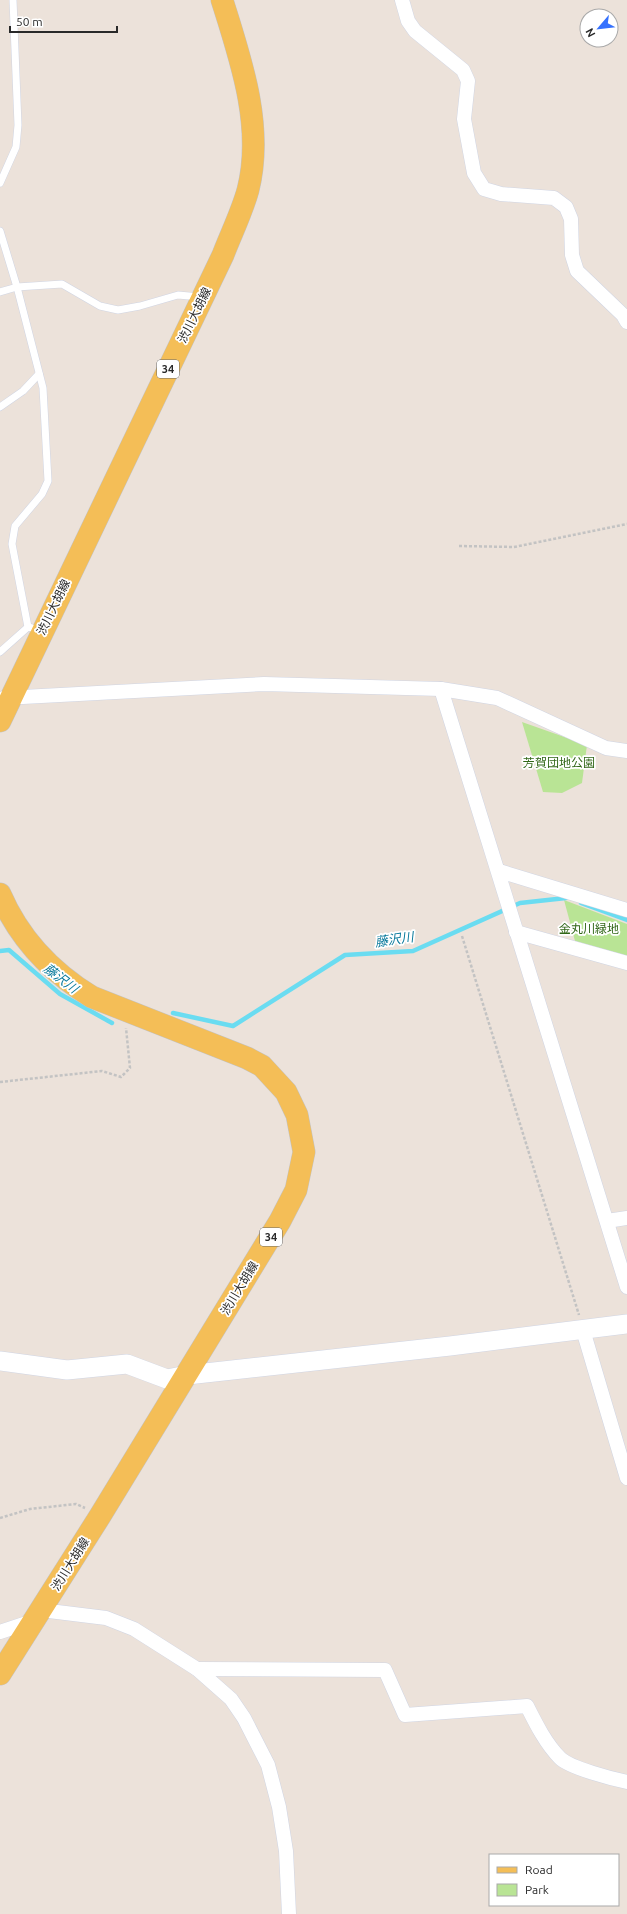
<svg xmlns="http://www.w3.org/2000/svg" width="627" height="1914" font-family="Ubuntu,'Noto Sans JP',sans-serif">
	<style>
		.green { fill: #b9e495 }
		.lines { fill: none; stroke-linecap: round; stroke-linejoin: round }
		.stream { stroke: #6adcf1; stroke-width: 4.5 }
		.lane-casing { stroke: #d0d5e3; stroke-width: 8 }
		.street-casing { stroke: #d0d5e3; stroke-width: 15 }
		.secondary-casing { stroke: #d0d5e3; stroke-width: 20 }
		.primary-casing { stroke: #c3c3c3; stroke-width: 23 }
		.path { stroke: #c3c3c3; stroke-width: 2.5; stroke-dasharray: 3 2; stroke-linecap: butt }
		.lane { stroke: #fff; stroke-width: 7 }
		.street { stroke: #fff; stroke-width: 14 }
		.secondary { stroke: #fff; stroke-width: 19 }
		.primary { stroke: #f4be57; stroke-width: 22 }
		.labels { text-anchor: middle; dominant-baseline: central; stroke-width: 3.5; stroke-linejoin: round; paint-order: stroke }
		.shield { fill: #fff; stroke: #696969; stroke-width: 1 }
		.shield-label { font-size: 11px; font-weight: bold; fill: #292929 }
		.street-label { font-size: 12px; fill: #292929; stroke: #fff }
		.park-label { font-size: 12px; fill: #316718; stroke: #fff }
		.water-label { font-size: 13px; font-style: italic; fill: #0a7a9c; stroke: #fff }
	</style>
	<rect width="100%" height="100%" fill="#ece2da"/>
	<g class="green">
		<polygon points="522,722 587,745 582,783 562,793 543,792"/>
		<polygon points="564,900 627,924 627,956 575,941"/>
	</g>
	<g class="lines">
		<g class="stream">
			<polyline points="581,903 627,920"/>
			<polyline points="0,951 9,950 60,994 112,1023"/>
			<polyline points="173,1013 233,1026 345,955 413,951 520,903 566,898"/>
		</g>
		<defs>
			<g id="lane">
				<polyline points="0,183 16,147 18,125 13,0"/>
				<polyline points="0,231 17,287 43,388 48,481 42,494 15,526 12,544 28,627"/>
				<polyline points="0,292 17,287 62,284 100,306 118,310 140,306 178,295 200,297"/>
				<polyline points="0,407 23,391 39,374"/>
				<polyline points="0,652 28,627 32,628"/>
			</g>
			<g id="street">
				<polyline points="402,0 408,21 415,31 463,70 468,81 464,119 474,173 484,189 501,194 554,198 566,207 571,219 572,255 577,271 623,315 627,322"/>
				<polyline points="441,689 627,1287"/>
				<polyline points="4,698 264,684 441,689 497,698 606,748 627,751"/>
				<polyline points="499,871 627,910"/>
				<polyline points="516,932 627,963"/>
				<polyline points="607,1221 627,1218"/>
				<polyline points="583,1330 627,1478"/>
				<polyline points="41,1610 106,1618 134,1629 197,1669 231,1699 244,1718 268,1765 279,1807 286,1851 289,1914"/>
				<polyline points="0,1632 33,1621"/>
				<path d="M197,1669L385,1670L405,1715L527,1706C536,1724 546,1744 560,1758C570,1768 613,1779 627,1782"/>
			</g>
			<polyline id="secondary" points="0,1361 67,1370 127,1364 167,1379 187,1375 450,1346 627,1324"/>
			<g id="primary">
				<path d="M0,721L223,255C231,234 242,212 248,190C264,127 241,60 222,0"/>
				<path d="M0,894C19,938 51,972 92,997L247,1058L262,1066L286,1092L297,1115L304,1152L296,1190L280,1221L100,1516L0,1674"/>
			</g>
		</defs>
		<use href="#lane" class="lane-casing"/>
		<use href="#street" class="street-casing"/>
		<use href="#secondary" class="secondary-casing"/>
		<use href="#primary" class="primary-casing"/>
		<g class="path">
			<polyline points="459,546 514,547 627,524"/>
			<polyline points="462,936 579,1315"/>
			<polyline points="0,1082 102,1071 121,1077 130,1068 126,1028"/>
			<polyline points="0,1518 30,1509 76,1504 85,1508"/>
		</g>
		<use href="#lane" class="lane"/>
		<use href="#street" class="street"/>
		<use href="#secondary" class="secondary"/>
		<use href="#primary" class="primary"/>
	</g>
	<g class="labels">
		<g class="shield">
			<rect x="157" y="360" width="22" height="18" rx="3"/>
			<rect x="260" y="1228" width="22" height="18" rx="3"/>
		</g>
		<g class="shield-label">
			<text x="168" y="369">34</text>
			<text x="271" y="1237">34</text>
		</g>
		<g class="street-label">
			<text transform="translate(194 315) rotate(-64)">渋川大胡線</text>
			<text transform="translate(53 607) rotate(-64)">渋川大胡線</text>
			<text transform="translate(239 1288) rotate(-59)">渋川大胡線</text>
			<text transform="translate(70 1564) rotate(-58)">渋川大胡線</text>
		</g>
		<g class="park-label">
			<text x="559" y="762">芳賀団地公園</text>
			<text x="589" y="928">金丸川緑地</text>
		</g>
		<g class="water-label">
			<text transform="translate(394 939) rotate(-8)">藤沢川</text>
			<text transform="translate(61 978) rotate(37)">藤沢川</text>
		</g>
	</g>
	<rect x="489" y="1854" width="130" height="52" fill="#ffffff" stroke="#a9a9a9"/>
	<rect x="497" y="1867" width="20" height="6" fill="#f4be57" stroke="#a9a9a9"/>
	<text x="525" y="1874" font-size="12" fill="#292929">Road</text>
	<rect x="497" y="1884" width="20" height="12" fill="#b9e495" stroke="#a9a9a9"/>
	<text x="525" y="1894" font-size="12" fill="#292929">Park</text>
	<g transform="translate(599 28) rotate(242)"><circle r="19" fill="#ffffff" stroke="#a9a9a9"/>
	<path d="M0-3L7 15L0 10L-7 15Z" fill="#3571fe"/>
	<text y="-6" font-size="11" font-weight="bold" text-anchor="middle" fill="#292929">N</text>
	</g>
	<path d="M10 26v6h107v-6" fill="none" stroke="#292929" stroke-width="2"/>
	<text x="16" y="26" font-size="12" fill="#292929" stroke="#ffffff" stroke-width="3" paint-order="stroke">50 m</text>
</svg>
